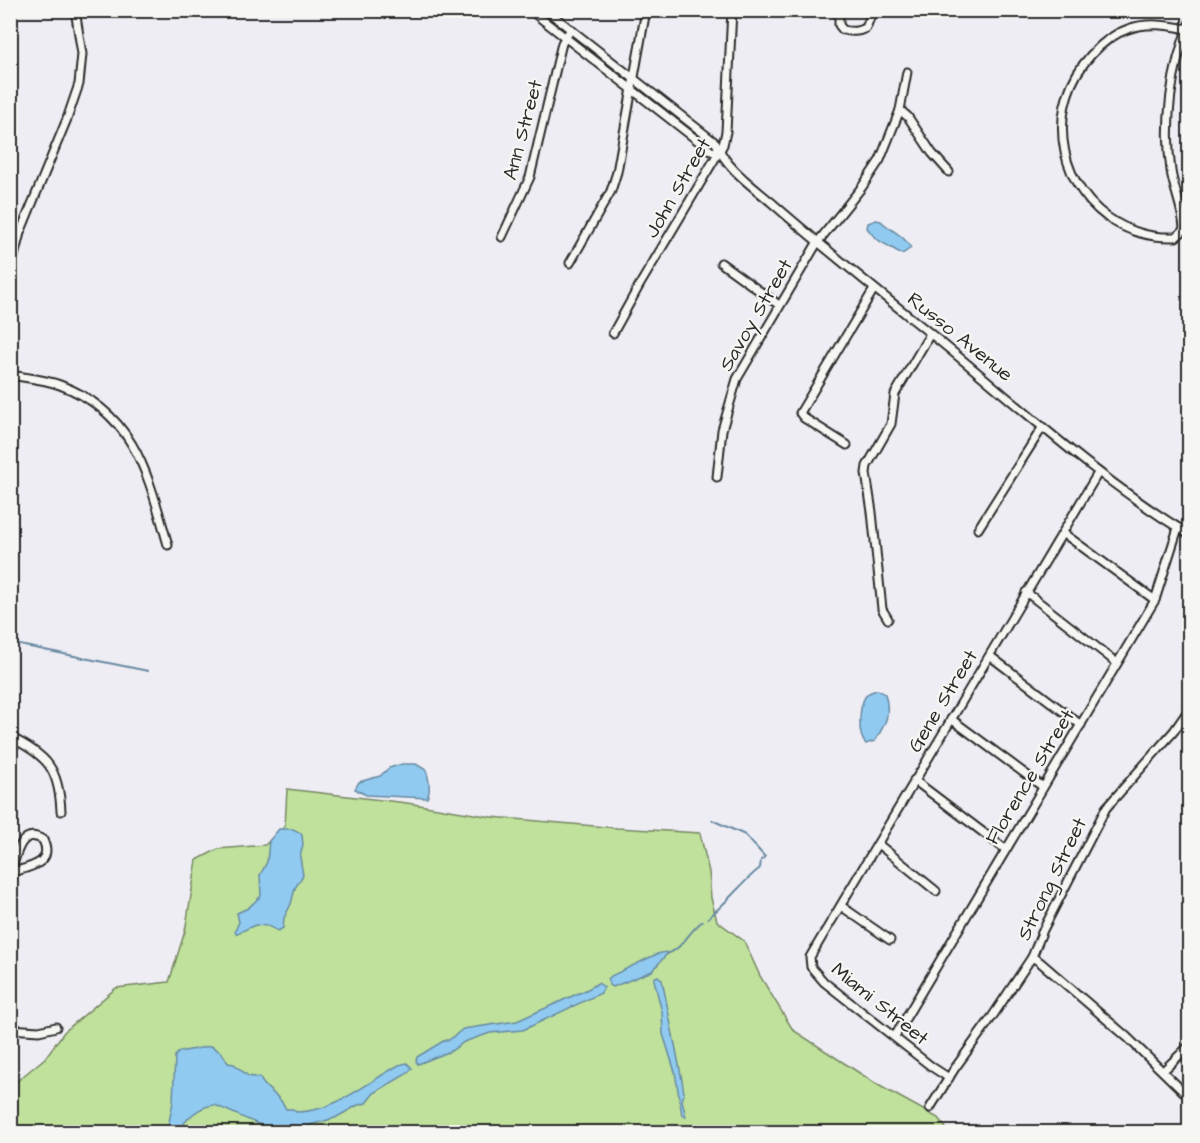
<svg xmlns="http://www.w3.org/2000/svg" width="1200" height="1143" font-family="'Architects Daughter',sans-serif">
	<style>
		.green { fill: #bfe19b; stroke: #758663; stroke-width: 1.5 }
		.water { fill: #90caf0; stroke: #688aa1; stroke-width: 1.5 }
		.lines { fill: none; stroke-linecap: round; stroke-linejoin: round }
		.stream { stroke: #688aa1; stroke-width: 2 }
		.minor-casing { stroke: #2b2b2b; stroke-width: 11 }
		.minor { stroke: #f6f6f2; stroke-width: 7 }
		.labels { text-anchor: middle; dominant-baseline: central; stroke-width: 4.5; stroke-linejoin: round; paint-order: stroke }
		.street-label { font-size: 20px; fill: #2b2b2b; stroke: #f6f6f2 }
	</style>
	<rect width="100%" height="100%" fill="#efedf4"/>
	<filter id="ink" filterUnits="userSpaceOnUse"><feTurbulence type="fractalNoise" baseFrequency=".0167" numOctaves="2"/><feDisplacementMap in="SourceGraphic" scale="12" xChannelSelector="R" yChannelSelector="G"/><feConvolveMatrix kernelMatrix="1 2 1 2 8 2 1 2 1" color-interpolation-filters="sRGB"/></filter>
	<g filter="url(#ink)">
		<polygon class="green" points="287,789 407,803 492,817 617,828 700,833 709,872 711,898 717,921 744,941 760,976 793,1030 878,1085 938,1118 949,1132 11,1132 11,1086 45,1058 64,1032 116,988 169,982 185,931 197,860 218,849 265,845 285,826"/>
		<g class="water">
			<path d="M876,220L881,221C891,231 904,235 911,248L902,254L876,239L867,228L868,223Z"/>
			<path d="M878,690L885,694C891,715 886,723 875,741L866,744C857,736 859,707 865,697C868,692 873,691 878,690Z"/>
			<path d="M402,764H416L426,770C429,778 431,791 427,798L366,795L355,789L359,782L380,776L389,768Z"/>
			<polygon points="279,829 293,829 299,832 302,835 303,845 300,857 303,875 295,888 291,904 284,918 283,928 278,931 268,926 255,925 236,934 235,931 239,922 237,913 248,908 261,896 260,875 267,862 269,841"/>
			<polygon points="666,952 667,954 652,971 613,987 609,985 608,979 611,976 657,954"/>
			<polygon points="658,976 662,980 681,1075 684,1093 682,1100 686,1117 682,1115 675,1072 663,1034 662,1012 654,980 654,978"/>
			<polygon points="598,983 604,987 601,993 523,1030 490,1033 464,1042 451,1051 418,1064 416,1061 417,1057 445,1040 449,1040 463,1029 517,1021 588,989"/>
			<path d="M211,1046L222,1053L228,1063L234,1064L248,1076L260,1078C265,1091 279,1093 286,1109H293L296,1112C335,1112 366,1083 399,1065L407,1063L412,1068L408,1073L374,1093L366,1103L358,1105L335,1118L310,1125L305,1132L299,1126L287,1125L279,1130L275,1128H267L215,1105C199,1106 185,1119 179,1132H167L173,1102L175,1056L179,1052Z"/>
		</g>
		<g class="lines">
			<g class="stream">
				<polyline points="10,643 148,671"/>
				<path d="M708,918C727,903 742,882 760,868L761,860L765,857L745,835L712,820"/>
				<path d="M667,954C684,948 689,930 703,921"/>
			</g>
			<defs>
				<g id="minor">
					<polyline points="530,10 711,151 720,153"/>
					<path d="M546,10L716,143C726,168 751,185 771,202C820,245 870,285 921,326C1010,397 1092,476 1190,535"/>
					<path d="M839,10V25L843,30C852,32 858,32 866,28L873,10"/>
					<path d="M1187,29C1168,25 1147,22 1128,29C1113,34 1101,44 1091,55C1047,103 1055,179 1107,217C1129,232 1150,238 1176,237L1184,230C1184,211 1174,191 1171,171C1164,122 1171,69 1190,22"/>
					<polyline points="900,110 908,117 932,153 949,172"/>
					<polyline points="502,237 530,177 562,43 571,29"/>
					<polyline points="570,263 611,191 617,172 646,10"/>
					<polyline points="721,263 779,305"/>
					<polyline points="10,272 20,233 67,119 79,84 82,54 75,10"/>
					<polyline points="613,333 639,286 723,145 726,132 732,10"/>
					<path d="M10,375C27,378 44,379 60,385C135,413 148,475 168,545"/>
					<polyline points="847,445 804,418 800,413 874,289"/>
					<polyline points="717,477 722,430 737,379 817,243 862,187 880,160 900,110 907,72"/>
					<polyline points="978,529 1042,428"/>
					<polyline points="1063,533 1155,600"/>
					<polyline points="1026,592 1117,663"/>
					<polyline points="888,619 882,609 872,512 866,473 867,466 891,424 895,394 930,334"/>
					<polyline points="990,656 1081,725"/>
					<polyline points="951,719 1043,787"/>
					<path d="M10,737C48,756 59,769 61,811"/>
					<polyline points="914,780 1005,849"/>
					<polyline points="878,844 936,891"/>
					<path d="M10,873C27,867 55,865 43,840C20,826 16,857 11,872"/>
					<polyline points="841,906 890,940"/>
					<polyline points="1032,957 1040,962 1127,1037 1190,1098"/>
					<polyline points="10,1029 39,1031 56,1027"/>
					<polyline points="895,1036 1155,600 1178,528"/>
					<polyline points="1163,1071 1190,1045"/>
					<polyline points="949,1078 932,1067 824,982 811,967 810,957 1098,473"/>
					<polyline points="930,1108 955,1068 992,1017 1032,957 1043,930 1106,808 1174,731 1190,708"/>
				</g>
			</defs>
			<use href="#minor" class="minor-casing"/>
			<use href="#minor" class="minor"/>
		</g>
	</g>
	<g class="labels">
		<g class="street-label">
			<text transform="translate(523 130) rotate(-75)">Ann Street</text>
			<text transform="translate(678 188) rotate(-60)">John Street</text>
			<text transform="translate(756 315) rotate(-60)">Savoy Street</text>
			<text transform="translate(960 337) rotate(39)">Russo Avenue</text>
			<text transform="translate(943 701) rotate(-59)">Gene Street</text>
			<text transform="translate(1030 777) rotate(-59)">Florence Street</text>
			<text transform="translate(1052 879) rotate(-64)">Strong Street</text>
			<text transform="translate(880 1004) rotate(39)">Miami Street</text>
		</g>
	</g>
	<rect width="1200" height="1143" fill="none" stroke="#f6f6f2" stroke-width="36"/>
	<rect x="18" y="18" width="1164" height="1107" fill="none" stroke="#2b2b2b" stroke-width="2" filter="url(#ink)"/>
</svg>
